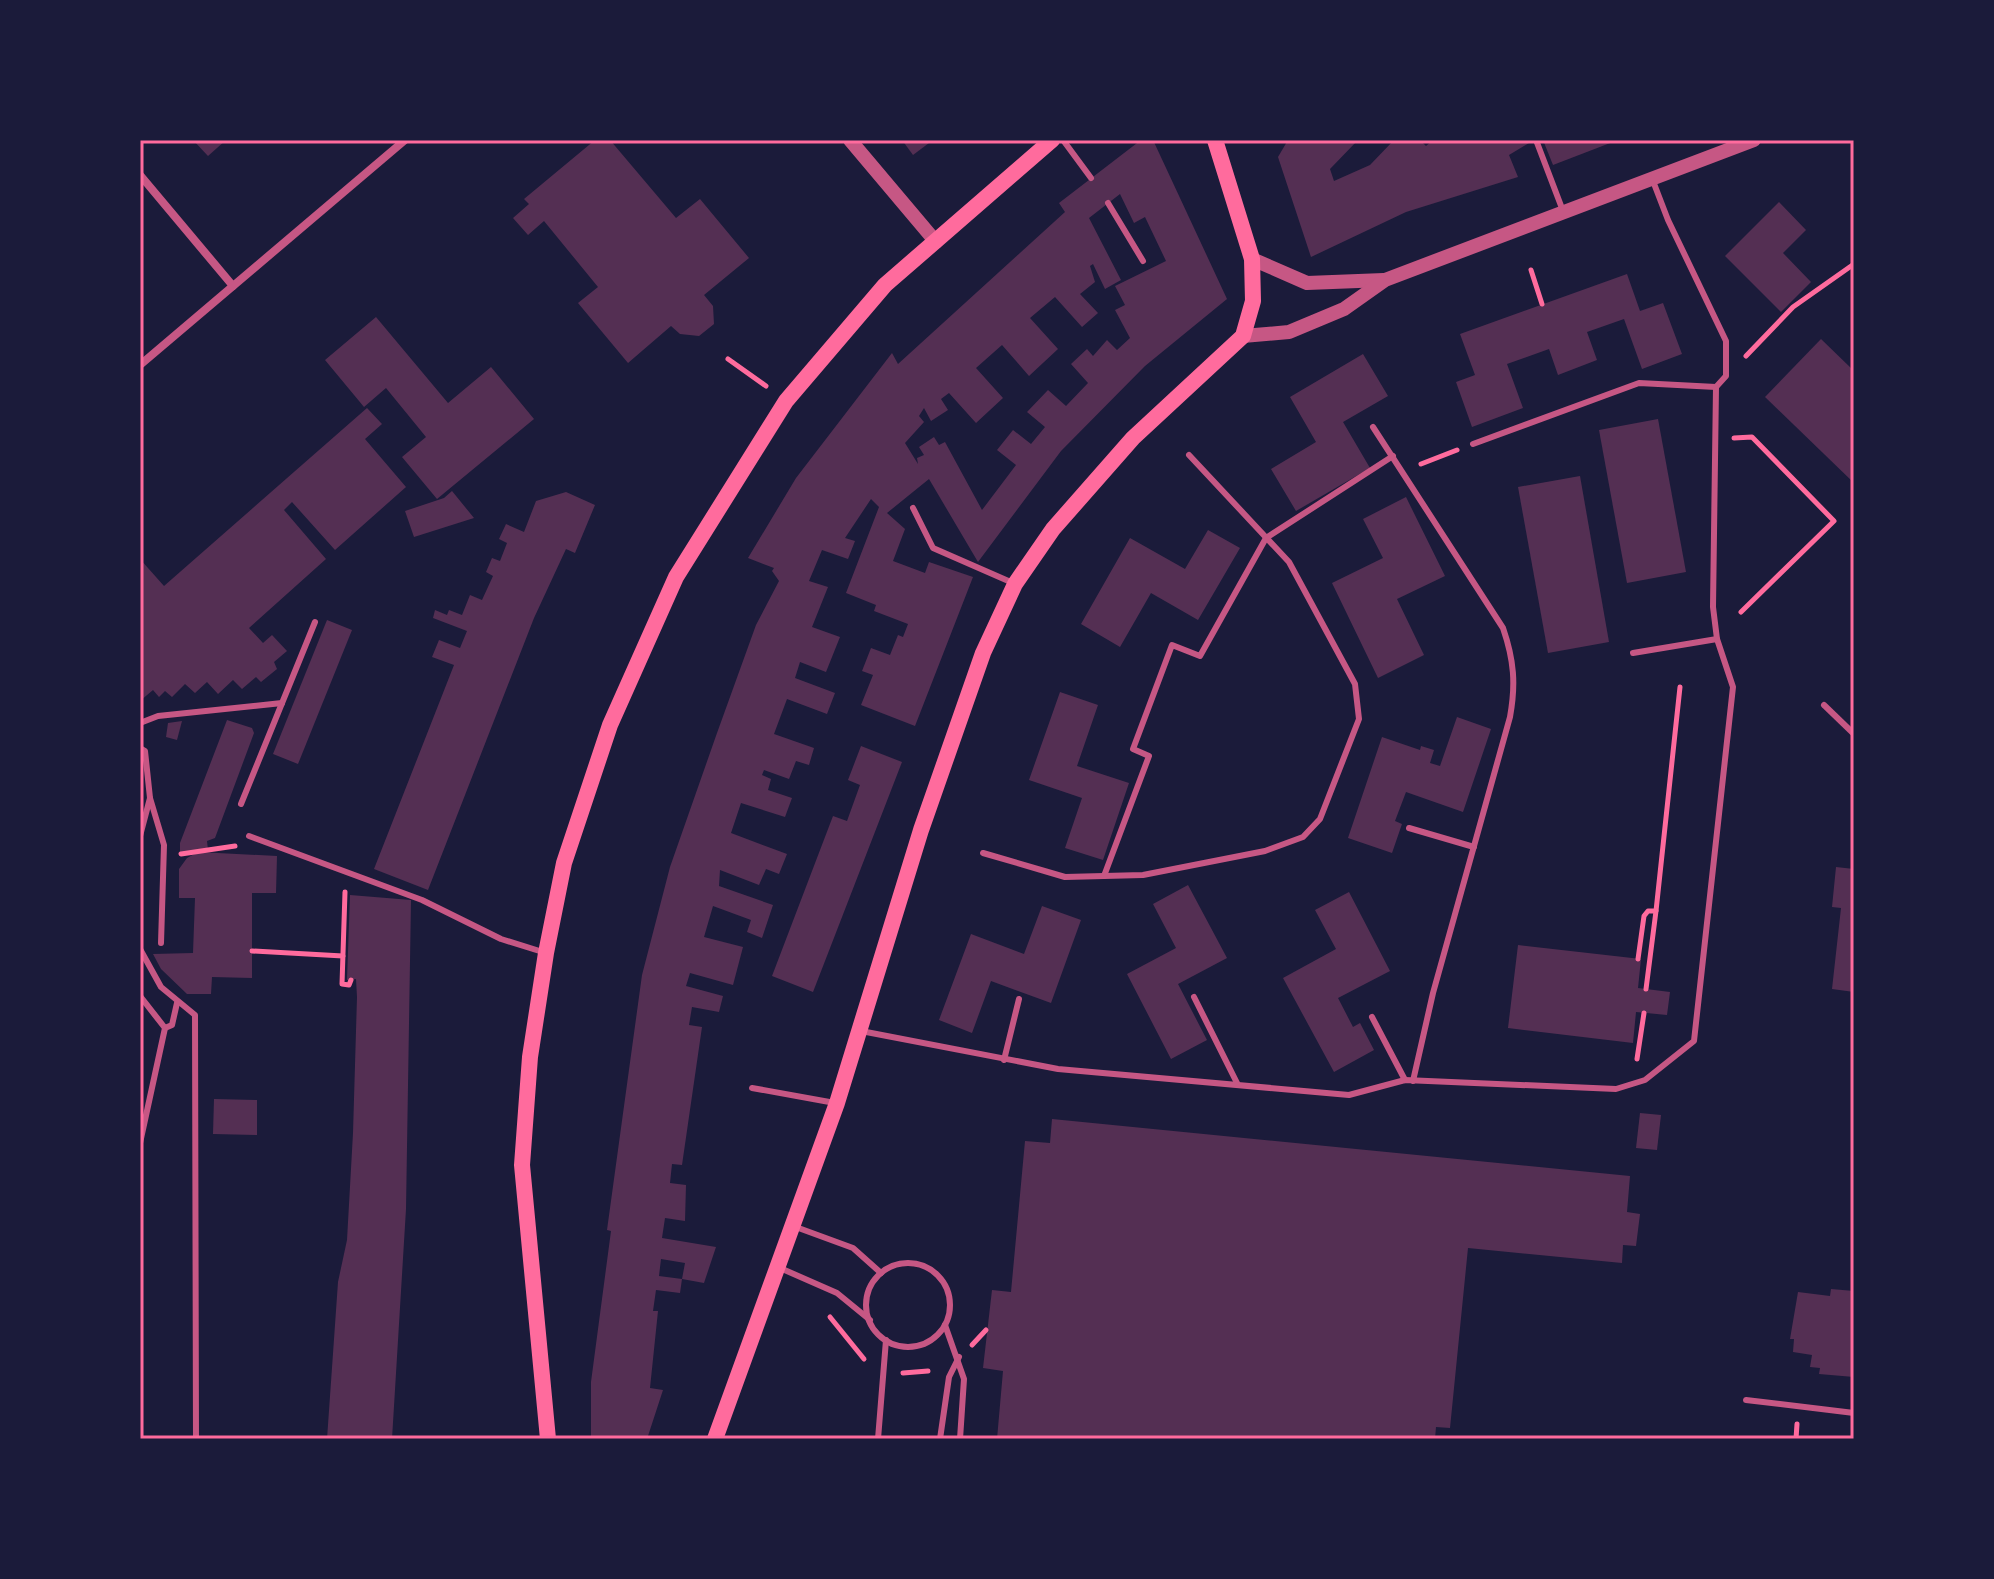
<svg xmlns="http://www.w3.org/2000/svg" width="1994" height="1579" font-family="Karla,sans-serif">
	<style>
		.building { fill: #542f53; fill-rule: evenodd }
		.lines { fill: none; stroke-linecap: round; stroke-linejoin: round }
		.path { stroke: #ff6b9d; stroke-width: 5 }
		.service { stroke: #c65784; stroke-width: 6 }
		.minor { stroke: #c65784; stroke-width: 8 }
		.tertiary { stroke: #c65784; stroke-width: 14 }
		.secondary { stroke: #ff6b9d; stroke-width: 16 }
		.neatline { fill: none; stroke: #ff6b9d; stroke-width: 3 }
	</style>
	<rect width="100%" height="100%" fill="#1b1b3a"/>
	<g class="building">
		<polygon points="193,140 226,140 208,156"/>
		<polygon points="595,140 610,140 676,218 700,199 749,258 704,295 713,306 714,324 699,336 680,334 671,326 628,363 578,303 598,287 544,221 528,235 513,218 529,204 524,199"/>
		<polygon points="902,140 933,140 913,155"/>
		<path d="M1141,140H1153L1227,299L1145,366L1061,451L978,562L929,479L887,513L905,529L893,561L925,573L929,562L973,577L915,726L861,705L873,675L862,671L871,648L890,655L898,635L903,637L908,624L874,611L876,605L846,593L879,507L871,499L845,538L855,541L848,559L822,550L809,581L828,587L812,627L840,637L826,672L800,662L795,678L835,693L827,714L787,699L774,734L814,748L809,765L796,761L789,779L764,770L762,775L771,779L768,790L792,798L785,817L741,803L731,833L787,854L779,874L766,869L759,885L720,870L719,886L773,905L762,938L747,932L751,920L713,906L704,937L743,947L733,985L690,973L686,986L723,996L719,1012L692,1007L689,1025L702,1027L682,1165L672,1164L670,1183L686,1185L685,1221L665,1218L662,1238L716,1247L704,1283L682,1279L685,1263L661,1259L659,1276L682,1279L680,1293L656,1290L653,1311H658L650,1388L663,1390L647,1439H591V1382L611,1231L607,1230L642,975L670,867L717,733L756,625L779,581L772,571L774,568L748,558L796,478L892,353L898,364L1065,212L1059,203ZM1120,194L1134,223L1145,217L1166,261L1115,286L1125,305L1115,310L1130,338L1117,350L1107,340L1093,356L1087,349L1071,364L1088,383L1066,406L1048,390L1027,412L1045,427L1031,444L1013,430L997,450L1016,465L982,510L945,442L939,445L934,437L919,447L924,455L917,458L918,464L905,443L924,422L919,416L924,408L931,421L948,410L941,399L949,393L976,423L1003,398L976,368L1002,345L1029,376L1058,349L1030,318L1055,297L1082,327L1098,313L1080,294L1095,282L1090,266L1093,264L1105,289L1121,280L1089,218Z"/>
		<polygon points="1288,140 1358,140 1330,169 1334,181 1370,165 1394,140 1420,140 1426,146 1433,140 1529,143 1509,155 1518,177 1406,212 1311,257 1278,157"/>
		<polygon points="1543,140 1618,140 1553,165"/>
		<polygon points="1779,202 1806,230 1783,253 1811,282 1781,312 1725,256"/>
		<polygon points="1627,274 1640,311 1663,303 1682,354 1642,369 1624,319 1587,332 1597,360 1558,375 1549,349 1507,364 1523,408 1472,427 1456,382 1475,375 1460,334"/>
		<polygon points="376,317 448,403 491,367 534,419 437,499 402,457 426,437 386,388 364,407 325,360"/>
		<polygon points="1821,339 1854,371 1854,483 1765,397"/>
		<polygon points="1363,354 1388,396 1343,422 1370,468 1296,511 1271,469 1316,442 1290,397"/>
		<polygon points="367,408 382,424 365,439 406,487 335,550 292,502 284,510 326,559 249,628 263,643 272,635 287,651 274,662 277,669 261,682 256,677 242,689 233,680 218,694 207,682 195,693 185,684 172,697 165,691 159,697 153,690 140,701 140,559 164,586"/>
		<polygon points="1658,419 1686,572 1627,583 1599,430"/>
		<polygon points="1580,476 1609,642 1548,653 1518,487"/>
		<polygon points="452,491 474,518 414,537 405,511 444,498"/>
		<polygon points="566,492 595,505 575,553 566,549 534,618 428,890 374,869 454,665 432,657 439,640 460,648 467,631 433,618 435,610 447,615 449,610 462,615 470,595 482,600 493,576 486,572 492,558 500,561 507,543 499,539 506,524 524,532 536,501"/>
		<polygon points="1406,497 1445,576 1397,599 1424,655 1378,678 1332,583 1383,558 1363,519"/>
		<polygon points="1208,530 1240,548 1198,620 1151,593 1120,647 1081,624 1130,538 1185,569"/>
		<polygon points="327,620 352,630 298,764 273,754"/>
		<polygon points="1060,692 1098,705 1077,766 1129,783 1103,860 1065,848 1082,798 1029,780"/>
		<polygon points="1457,717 1491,729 1463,812 1406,792 1395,821 1402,824 1392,853 1348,838 1382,737 1420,750 1421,746 1434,750 1430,763 1440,766"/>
		<polygon points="227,720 252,728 254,733 215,838 207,841 208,850 180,852 180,843"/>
		<polygon points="182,721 177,740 166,737 168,723"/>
		<polygon points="861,746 902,762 813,992 772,976 833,816 847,821 860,785 848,780"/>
		<polygon points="198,852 277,856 276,893 252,893 252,978 212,977 211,994 187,994 161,969 153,954 193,953 195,898 179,898 179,869 187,858"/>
		<polygon points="1836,867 1854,869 1854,992 1832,989 1841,908 1832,907"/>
		<polygon points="1188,885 1227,958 1178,984 1207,1040 1171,1059 1127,974 1176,948 1153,904"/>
		<polygon points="1349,892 1390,971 1338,998 1353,1027 1360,1023 1374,1050 1334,1072 1283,978 1336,949 1315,910"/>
		<polygon points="350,895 411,900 406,1209 392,1439 327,1439 338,1282 347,1240 353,1133 357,997 356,979 347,980"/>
		<polygon points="1042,906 1081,920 1051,1003 991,981 972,1033 939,1020 971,934 1024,954"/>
		<polygon points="1518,945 1641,959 1638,988 1670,992 1667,1015 1636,1012 1633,1043 1508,1028"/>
		<polygon points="214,1099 257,1100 257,1135 213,1134"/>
		<polygon points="1640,1113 1661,1115 1657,1150 1636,1148"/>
		<polygon points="1052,1119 1630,1176 1627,1212 1640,1214 1636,1246 1623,1245 1622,1263 1468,1248 1450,1428 1436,1427 1435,1439 997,1439 1003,1371 983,1368 992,1290 1011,1292 1025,1141 1050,1143"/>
		<polygon points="1831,1289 1854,1291 1854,1377 1819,1374 1820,1368 1810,1367 1812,1355 1793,1352 1794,1339 1790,1339 1798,1292 1830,1296"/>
	</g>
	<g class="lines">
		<g class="path">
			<polyline points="1531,270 1542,304"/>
			<polyline points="1746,356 1793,307 1854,264"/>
			<polyline points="728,359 766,386"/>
			<polyline points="1734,438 1752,437 1834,521 1741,612"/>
			<polyline points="1421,464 1457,450"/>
			<polyline points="181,854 235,846"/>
			<polyline points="345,892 342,984 349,985 351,980"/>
			<polyline points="252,951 343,956"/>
			<polyline points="1638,959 1644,916 1648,911 1656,911 1680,687"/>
			<polyline points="1646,989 1656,911"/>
			<polyline points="1637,1059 1644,1013"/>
			<polyline points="830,1317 864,1359"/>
			<polyline points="972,1345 986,1330"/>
			<polyline points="903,1373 928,1371"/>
			<polyline points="1796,1439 1797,1424"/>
		</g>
		<g class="service">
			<polyline points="1063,140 1091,178"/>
			<polyline points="1536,140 1563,211"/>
			<polyline points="1108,203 1143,261"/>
			<path d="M1373,427L1503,628C1514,660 1516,684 1510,717L1433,993L1413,1081"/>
			<polyline points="1473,444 1639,383 1716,387"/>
			<polyline points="913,508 933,548 1013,583"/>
			<polyline points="1633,653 1717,639"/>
			<polyline points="1824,705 1854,734"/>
			<polyline points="140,723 158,716 282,703"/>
			<polyline points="140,748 145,751 150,798 140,836"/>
			<polyline points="150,798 164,845 161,943"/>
			<polyline points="241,804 315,622"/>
			<polyline points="1409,828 1474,847"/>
			<polyline points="249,836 422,900 501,939 546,953"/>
			<polyline points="983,853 1065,877 1143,875 1265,851 1303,837 1320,819 1359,719 1355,684 1289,562 1189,455"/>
			<polyline points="1104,876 1149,756 1133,749 1172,645 1200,656 1266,538 1393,456"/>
			<polyline points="140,949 161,987 195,1015 196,1439"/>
			<polyline points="140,996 165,1028 140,1143"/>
			<polyline points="1194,997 1237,1083"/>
			<polyline points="1372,1017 1405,1080"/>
			<polyline points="165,1028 172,1025 177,1003"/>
			<polyline points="861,1031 1058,1069 1349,1095 1405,1080 1616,1089 1645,1080 1694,1041 1733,687 1717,639 1713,607 1716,387 1726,376 1726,341 1668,220 1653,181"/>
			<polyline points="1004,1060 1019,999"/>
			<polyline points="752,1088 835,1103"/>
			<polyline points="793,1226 853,1248 881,1273"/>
			<circle cx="908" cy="1305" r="42"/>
			<polyline points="780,1268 837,1293 870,1320"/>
			<polyline points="945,1325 964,1379 960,1439"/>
			<polyline points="1746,1400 1854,1413"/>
			<polyline points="878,1439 886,1340"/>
			<polyline points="940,1439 949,1377 959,1357"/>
		</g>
		<g class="minor">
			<polyline points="140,175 233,286"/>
			<polyline points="140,365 405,140"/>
		</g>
		<g class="tertiary">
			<polyline points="850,140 936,242"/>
			<polyline points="1252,259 1307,283 1384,280"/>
			<polyline points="1243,336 1289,332 1344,309 1385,280 1754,140"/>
		</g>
		<g class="secondary">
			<polyline points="548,1439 522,1165 530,1057 546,953 564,863 610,725 676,577 786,401 885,285 1052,140"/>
			<polyline points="715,1439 837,1103 921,830 983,653 1015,584 1053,529 1133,438 1243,336 1253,301 1252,259 1215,140"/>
		</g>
	</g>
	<rect width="1994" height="1579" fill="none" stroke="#1b1b3a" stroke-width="284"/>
	<rect x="142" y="142" width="1710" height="1295" class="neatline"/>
</svg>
